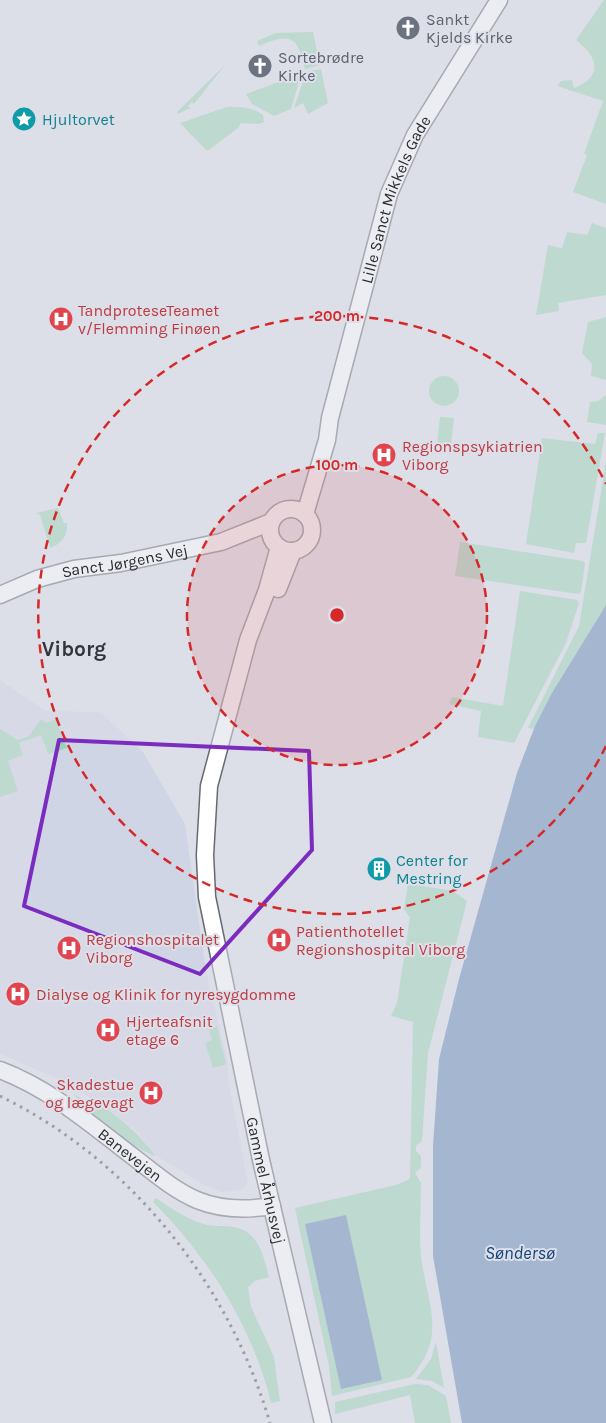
<svg xmlns="http://www.w3.org/2000/svg" width="606" height="1423" font-family="Karla,sans-serif">
	<style>
		.built { fill: #d0d5e5 }
		.green { fill: #9ad2b4 }
		.water { fill: #6386b5 }
		.lines { fill: none; stroke-linecap: round; stroke-linejoin: round }
		.secondary-casing { stroke: #676a71; stroke-width: 19 }
		.secondary { stroke: #fff; stroke-width: 16 }
		.rail { stroke: #4f5155; stroke-width: 3; stroke-dasharray: 2.5 5; stroke-linecap: butt }
		.marked { fill: none; stroke: #7b2cbf; stroke-width: 4; stroke-linejoin: round }
		.ring { fill: none; stroke: #d62828; stroke-width: 2.5; stroke-dasharray: 9 6 }
		.labels { text-anchor: middle; dominant-baseline: central; stroke-width: 4; stroke-linejoin: round; paint-order: stroke }
		.worship-label { font-size: 16px; fill: #5b616d; stroke: #dddfe8; text-anchor: start }
		.culture-label { font-size: 16px; fill: #0d838f; stroke: #dddfe8; text-anchor: start }
		.street-label { font-size: 16px; fill: #2b2c2f; stroke: #dddfe8 }
		.health-label { font-size: 16px; fill: #be3a42; stroke: #dddfe8; text-anchor: start }
		.water-label { font-size: 18px; font-style: italic; fill: #10417c; stroke: #dddfe8 }
		.district-label { font-size: 21px; font-weight: bold; fill: #33353b; stroke: #dddfe8 }
		.centre { fill: #d62828; stroke: #dddfe8; stroke-width: 2.5 }
		.ring-label { font-size: 15px; text-anchor: middle; font-weight: bold; fill: #d62828; stroke: #dddfe8; stroke-width: 4; stroke-linejoin: round; paint-order: stroke }
	</style>
	<rect width="100%" height="100%" fill="#dddfe8"/>
	<polygon class="built" points="0,680 46,711 100,712 143,752 185,824 206,972 227,1058 229,1085 248,1183 242,1190 221,1192 204,1185 155,1155 139,1134 119,1117 69,1084 0,1054"/>
	<g class="green">
		<path d="M604,0H606V204L573,192L587,155L584,154L603,101L557,86L561,81L572,80L574,88C605,76 597,56 576,40Z"/>
		<path d="M313,32L320,65L305,69C298,37 291,32 259,46L257,41L276,33Z"/>
		<polygon points="225,65 194,104 192,102 188,106 190,108 178,114 177,112"/>
		<polygon points="321,69 328,103 308,114 303,103 294,108 306,72"/>
		<polygon points="300,74 301,75 291,109 274,116 252,104 246,94"/>
		<path d="M227,107C240,106 254,108 263,115L264,122L259,124L241,123L238,128L209,150H206L180,123Z"/>
		<polygon points="592,223 606,228 606,295 558,303 559,311 536,315 548,245 562,248 567,232 587,235"/>
		<polygon points="606,317 606,380 591,376 592,364 582,353 588,322"/>
		<circle cx="444" cy="391" r="15"/>
		<polygon points="606,395 606,425 587,422 590,402 598,401"/>
		<polygon points="440,417 454,418 451,445 437,444"/>
		<polygon points="598,433 605,433 586,543 576,543 574,553 526,544 542,438 595,444"/>
		<polygon points="606,462 606,605 533,729 528,728 579,626"/>
		<path d="M58,508L64,523H67C68,535 62,544 50,548L40,515L36,513Z"/>
		<polygon points="460,542 583,561 585,564 581,592 578,594 455,576"/>
		<polygon points="520,591 577,600 579,603 566,643 514,743 478,737 481,711 449,704 452,697 503,706"/>
		<polygon points="41,719 46,723 56,719 67,748 48,754 41,735 19,743 23,755 8,761 18,791 0,797 0,729 18,740 29,736"/>
		<path d="M409,876L417,877L416,885L453,891L467,901L428,1053L422,1141L416,1146V1151L421,1156V1168L415,1173L421,1183C421,1207 419,1232 421,1256C427,1305 448,1335 411,1377L332,1396L329,1366L295,1208L396,1185L410,1179L413,1022L391,1016L397,1003L410,917L404,910Z"/>
		<polygon points="217,1026 226,1064 213,1068 205,1043 212,1040 209,1030"/>
		<path d="M74,1094L98,1109L102,1106C123,1120 140,1135 155,1155L154,1156C126,1142 91,1121 74,1094Z"/>
		<path d="M156,1198C172,1209 188,1220 207,1225C216,1227 225,1225 234,1227C259,1232 263,1255 269,1277L255,1281L248,1287L251,1307L274,1357L280,1401L271,1403C253,1327 208,1257 153,1202Z"/>
		<polygon points="436,1342 444,1388 432,1381 416,1379 431,1359"/>
		<polygon points="415,1384 428,1385 446,1396 451,1423 415,1423 410,1395 335,1414 335,1402"/>
	</g>
	<g class="water">
		<polygon points="606,605 606,1423 462,1423 433,1256 433,1146 439,1059 459,979 517,773 535,726 552,693"/>
		<polygon points="346,1215 382,1380 341,1389 305,1224"/>
	</g>
	<g class="lines">
		<defs>
			<g id="secondary">
				<circle cx="291" cy="530" r="21"/>
				<path id="s1" d="M305,514L327,440L330,418L389,194L415,135L499,0"/>
				<path id="s2" d="M279,547L267,590L248,640L209,786L205,855L207,897L261,1160L323,1423"/>
				<polyline points="278,589 293,551"/>
				<path id="s3" d="M0,595L37,579L74,569L121,563L221,542L271,522"/>
				<path id="s4" d="M0,1070C53,1090 95,1128 140,1162C158,1176 176,1191 197,1200C221,1210 247,1210 272,1206"/>
			</g>
		</defs>
		<use href="#secondary" class="secondary-casing"/>
		<use href="#secondary" class="secondary"/>
		<path class="rail" d="M0,1096C131,1160 229,1284 270,1423"/>
	</g>
	<path d="M0 0H606V1423H0ZM59,740L309,751L312,850L200,974L24,906Z" fill="#dddfe8" fill-opacity=".55" fill-rule="evenodd"/>
	<path class="marked" d="M59,740L309,751L312,850L200,974L24,906Z"/>
	<circle cx="337" cy="615" r="150" fill="#d62828" fill-opacity=".12"/>
	<g class="ring">
		<circle cx="337" cy="615" r="150"/>
		<path d="M606 746A299 299 0 1 1 606 484"/>
	</g>
	<defs>
		<symbol id="church-disc" viewBox="-11 -11 22 22"><circle r="9.5" fill="#6b7280" stroke="#dddfe8"/><path d="M-1.2-6h2.4v3.5h3.3v2.4h-3.3V6h-2.4V-.1h-3.3v-2.4h3.3Z" fill="#fff"/></symbol>
		<symbol id="sight-disc" viewBox="-11 -11 22 22"><circle r="9.5" fill="#0f9aa8" stroke="#dddfe8"/><path d="M0-6L1.8-2.2L6-1.7L2.9 1.2L3.7 5.4L0 3.3L-3.7 5.4L-2.9 1.2L-6-1.7L-1.8-2.2Z" fill="#fff"/></symbol>
		<symbol id="hospital-disc" viewBox="-11 -11 22 22"><circle r="9.5" fill="#e0444e" stroke="#dddfe8"/><path d="M-5-5h3v3.5h4V-5h3V5h-3V1.5h-4V5h-3Z" fill="#fff"/></symbol>
		<symbol id="building-disc" viewBox="-11 -11 22 22"><circle r="9.5" fill="#0f9aa8" stroke="#dddfe8"/><path d="M-4-6H4V6H1V3H-1V6H-4ZM-2.5-4.3h1.7v1.8h-1.7ZM.8-4.3h1.7v1.8H.8ZM-2.5-1h1.7V.8h-1.7ZM.8-1h1.7V.8H.8Z" fill="#fff"/></symbol>
	</defs>
	<g fill-rule="evenodd">
		<use href="#church-disc" x="394" y="14" width="28" height="28"/>
		<use href="#church-disc" x="246" y="52" width="28" height="28"/>
		<use href="#sight-disc" x="10" y="105" width="28" height="28"/>
		<use href="#hospital-disc" x="47" y="305" width="28" height="28"/>
		<use href="#hospital-disc" x="370" y="441" width="28" height="28"/>
		<use href="#building-disc" x="365" y="855" width="28" height="28"/>
		<use href="#hospital-disc" x="265" y="926" width="28" height="28"/>
		<use href="#hospital-disc" x="55" y="934" width="28" height="28"/>
		<use href="#hospital-disc" x="4" y="980" width="28" height="28"/>
		<use href="#hospital-disc" x="94" y="1016" width="28" height="28"/>
		<use href="#hospital-disc" x="137" y="1079" width="28" height="28"/>
	</g>
	<g class="labels">
		<g class="worship-label">
			<text x="426" y="19">Sankt<tspan x="426" dy="18">Kjelds Kirke</tspan></text>
			<text x="278" y="57">Sortebrødre<tspan x="278" dy="18">Kirke</tspan></text>
		</g>
		<g class="culture-label">
			<text x="42" y="119">Hjultorvet</text>
			<text x="396" y="860">Center for<tspan x="396" dy="18">Mestring</tspan></text>
		</g>
		<g class="street-label">
			<text stroke="none"><textPath href="#s1" startOffset="328">Lille Sanct Mikkels Gade</textPath></text>
			<text stroke="none"><textPath href="#s3" startOffset="130">Sanct Jørgens Vej</textPath></text>
			<text stroke="none"><textPath href="#s4" startOffset="156">Banevejen</textPath></text>
			<text stroke="none"><textPath href="#s2" startOffset="650">Gammel Århusvej</textPath></text>
		</g>
		<g class="health-label">
			<text x="78" y="310">TandproteseTeamet<tspan x="78" dy="18">v/Flemming Finøen</tspan></text>
			<text x="402" y="446">Regionspsykiatrien<tspan x="402" dy="18">Viborg</tspan></text>
			<text x="296" y="931">Patienthotellet<tspan x="296" dy="18">Regionshospital Viborg</tspan></text>
			<text x="86" y="939">Regionshospitalet<tspan x="86" dy="18">Viborg</tspan></text>
			<text x="36" y="994">Dialyse og Klinik for nyresygdomme</text>
			<text x="126" y="1021">Hjerteafsnit<tspan x="126" dy="18">etage 6</tspan></text>
			<text x="134" y="1084" text-anchor="end">Skadestue<tspan x="134" dy="18">og lægevagt</tspan></text>
		</g>
		<g class="water-label">
			<text x="520" y="1253">Søndersø</text>
		</g>
		<g class="district-label">
			<text x="74" y="649">Viborg</text>
		</g>
	</g>
	<circle cx="337" cy="615" r="8" class="centre"/>
	<g class="ring-label">
		<text x="337" y="321">200 m</text>
		<text x="337" y="470">100 m</text>
	</g>
</svg>
